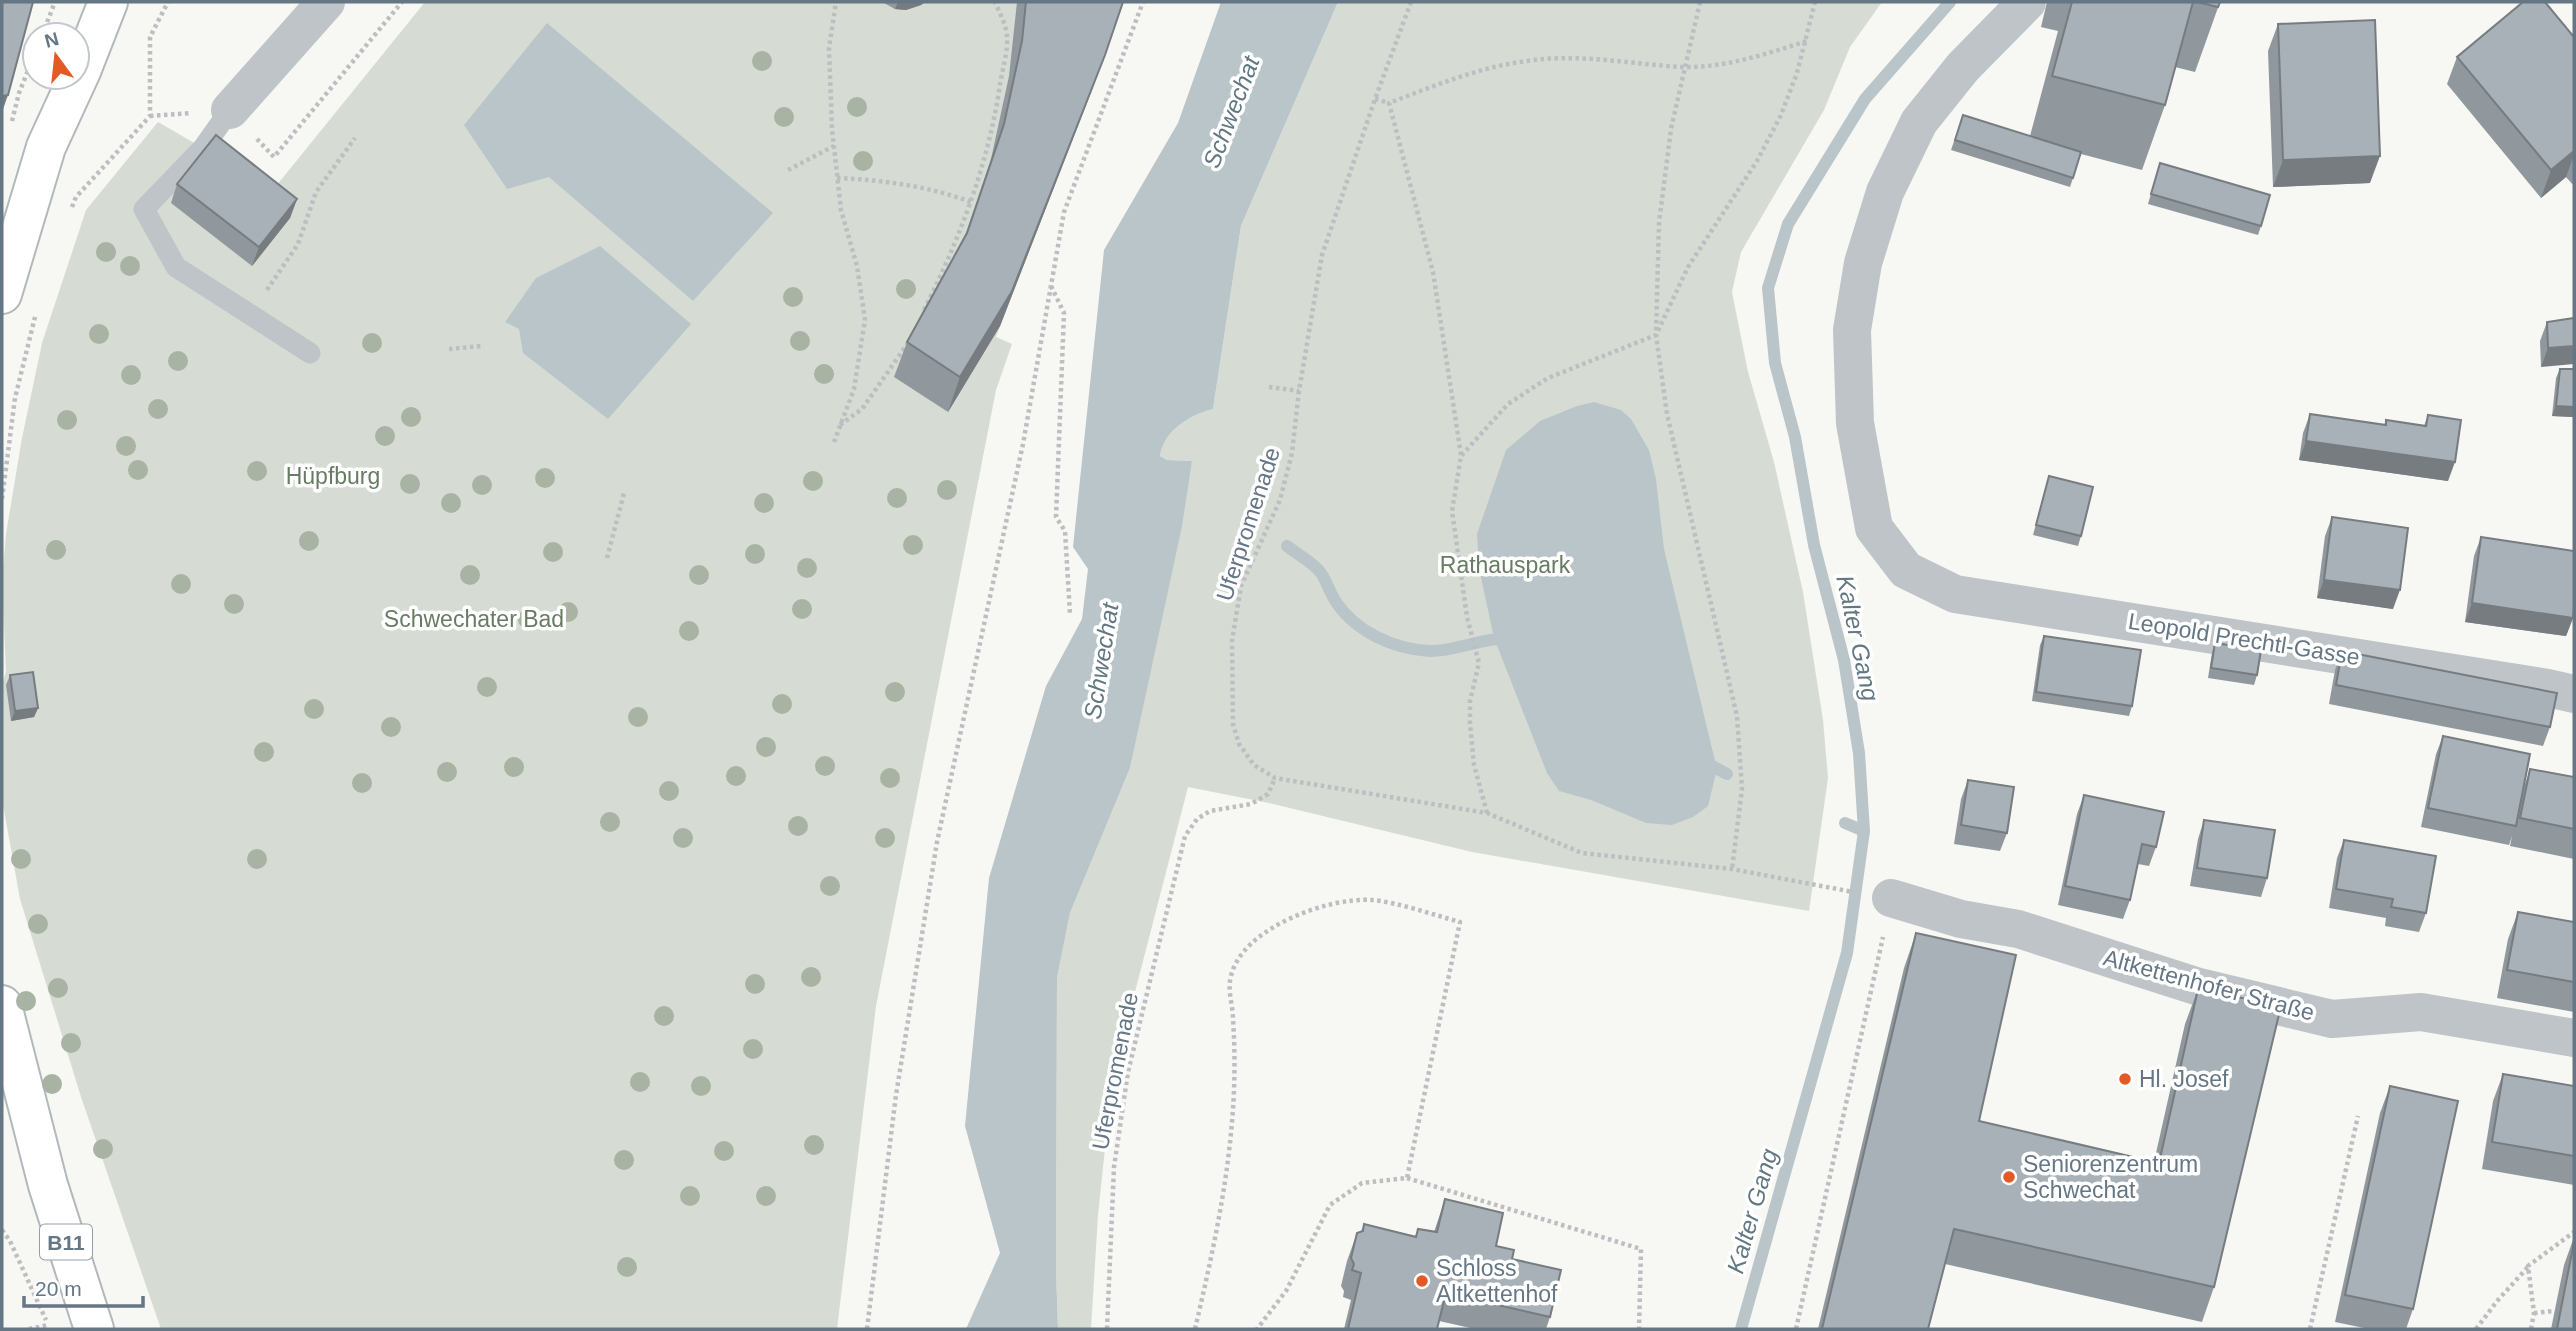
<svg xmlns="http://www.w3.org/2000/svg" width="2576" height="1331" font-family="Helvetica,sans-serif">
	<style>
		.green { fill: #d6dcd3 }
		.water { fill: #bac5ca }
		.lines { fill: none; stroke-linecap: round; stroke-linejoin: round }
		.stream { stroke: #bac5ca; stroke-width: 12 }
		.primary-casing { stroke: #b3b8bc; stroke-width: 42 }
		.path { stroke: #bcbec1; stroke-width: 4.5; stroke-dasharray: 3.5 3.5; stroke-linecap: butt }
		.service { stroke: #bfc4c8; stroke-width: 21 }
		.minor { stroke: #bfc4c8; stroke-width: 38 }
		.primary { stroke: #fff; stroke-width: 38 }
		.tree { fill: #a8b3a4 }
		.wall { fill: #90989d }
		.shaded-wall { fill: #767c80 }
		.building { fill: #a8b1b7; stroke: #767c80; stroke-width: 2 }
		.poi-dot { fill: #e45a26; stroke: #fff; stroke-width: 2.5 }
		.labels { text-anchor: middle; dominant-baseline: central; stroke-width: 7; stroke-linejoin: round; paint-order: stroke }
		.shield { fill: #fff; stroke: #939faa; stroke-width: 2 }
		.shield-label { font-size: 21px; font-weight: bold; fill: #657685 }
		.park-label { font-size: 23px; fill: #687c64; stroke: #fff }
		.street-label { font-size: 23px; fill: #657685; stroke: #fff }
		.poi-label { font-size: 23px; fill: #657685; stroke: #fff; text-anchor: start }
		.water-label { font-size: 24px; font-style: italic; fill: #617781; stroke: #fff }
	</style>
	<rect width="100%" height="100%" fill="#f7f7f3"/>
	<g class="green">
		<polygon points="425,2 1122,2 1092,90 996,337 1012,344 996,390 876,1006 837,1329 161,1329 81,1097 20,899 2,799 2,684 6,672 2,580 6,534 22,438 42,343 86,210 158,122 203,148 268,196"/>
		<path d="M1338,2H1882L1850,47L1824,110L1741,252L1732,292L1748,372L1774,462L1803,592L1823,720L1828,778L1809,911L1472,852L1269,803L1188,787L1112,1081L1098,1215L1091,1329H1058L1056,1271L1057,978L1070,913L1130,768L1192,461L1167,460L1160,456C1164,430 1190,415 1213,409L1241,226Z"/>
	</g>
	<g class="water">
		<path d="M1221,2H1338L1241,226L1213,409C1190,415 1164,430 1160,456L1167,460L1192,461L1182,526L1130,768L1070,913L1057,978L1056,1271L1058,1329H966L1000,1253L965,1126L989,878L1046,686L1082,619L1088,569L1073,547L1104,250L1178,123Z"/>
		<polygon points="547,23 773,213 693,301 549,177 507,189 464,125"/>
		<polygon points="600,246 691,324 608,419 523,353 519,329 505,322 536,278"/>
		<polygon points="1594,402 1621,410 1631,419 1649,450 1656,479 1664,549 1717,769 1708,806 1693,817 1672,825 1646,823 1591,800 1559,791 1547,773 1494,638 1479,568 1477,534 1506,450 1540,421 1577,406"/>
	</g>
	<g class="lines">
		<g class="stream">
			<path d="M1287,546C1297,554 1313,562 1321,573C1327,582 1330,593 1336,602C1356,632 1394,649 1429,651C1455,652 1482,637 1509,639"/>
			<polyline points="1705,762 1727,774"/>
			<polyline points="1845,823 1864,831"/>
			<polyline points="1741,1329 1847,953 1864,831 1859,753 1844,660 1814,545 1795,437 1775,363 1768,288 1788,224 1865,99 1950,2"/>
		</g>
		<defs>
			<g id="primary">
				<polyline points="2,294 46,147 81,71 108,2"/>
				<polyline points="2,1005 48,1185 94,1329"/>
			</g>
		</defs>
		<use href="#primary" class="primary-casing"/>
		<g class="path">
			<polyline points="1411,2 1375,99 1322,255 1299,391 1292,453 1280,500 1241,586 1232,641 1233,724 1239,744 1254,765 1275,778 1487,813 1582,853 1732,869 1853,892"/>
			<polyline points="1700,2 1671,129 1659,223 1656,335 1667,414 1737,716 1742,789 1732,869"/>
			<polyline points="42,35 55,2"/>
			<polyline points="1375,99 1389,103"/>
			<polyline points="150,116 191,113"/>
			<polyline points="12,121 19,93 35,53"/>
			<polyline points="257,139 274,157 402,2"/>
			<polyline points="788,170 834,146"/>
			<path d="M837,178C883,180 928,186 971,202"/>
			<polyline points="72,207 76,197 150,116 150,37 168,2"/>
			<polyline points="1051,286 1064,313 1056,517 1065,531 1070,614"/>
			<polyline points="267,290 298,244 316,192 355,138"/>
			<path d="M924,310C960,238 988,165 1000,85C1002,70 1008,53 1007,37C1007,26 999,12 995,2"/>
			<polyline points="449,349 482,346"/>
			<polyline points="1269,387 1299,391"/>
			<polyline points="840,425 862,409 908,343"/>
			<polyline points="834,442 854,389 865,320 857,266 841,210 832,129 829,48 836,2"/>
			<path d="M1461,455L1433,272L1389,103C1434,86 1479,67 1527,61C1578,53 1630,64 1682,67C1725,68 1766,54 1807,41"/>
			<polyline points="2,499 15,398 35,317"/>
			<polyline points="607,558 624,493"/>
			<polyline points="1487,813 1474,765 1470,723 1470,701 1479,663 1467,617 1452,511 1461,456 1508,404 1548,378 1656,335 1688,267 1757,161 1781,115 1797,73 1815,2"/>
			<polyline points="1407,1178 1641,1249 1639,1329"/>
			<polyline points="2,1230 10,1241 46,1320"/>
			<polyline points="2534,1313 2554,1311"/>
			<polyline points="29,1329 48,1325"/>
			<polyline points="867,1329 896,1095 937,842 1023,444 1064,212 1143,2"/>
			<polyline points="1107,1329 1114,1167 1128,1072 1185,836 1197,819 1210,811 1251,804 1268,794 1275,778"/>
			<path d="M1195,1329C1212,1256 1228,1184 1233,1109C1235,1079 1235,1049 1233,1019C1233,1005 1227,990 1231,976C1242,928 1328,897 1372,900C1397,902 1434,915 1460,922L1407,1178L1362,1183L1330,1205L1286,1291L1257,1329"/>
			<polyline points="1796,1329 1883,937"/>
			<polyline points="2310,1329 2358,1116"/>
			<polyline points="2476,1329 2498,1300 2528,1267"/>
			<polyline points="2531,1329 2534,1313 2528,1266 2574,1232"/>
		</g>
		<polyline class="service" points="230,110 203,148 144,209 176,267 310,353"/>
		<g class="minor">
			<polyline points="2027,2 1963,67 1919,122 1885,192 1863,263 1852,330 1855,423 1874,528 1906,570 1955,594 2548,688 2574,694"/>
			<polyline points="230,110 326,2"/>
			<polyline points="1891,898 1961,919 2018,929 2199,987 2332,1019 2421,1012 2574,1038"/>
		</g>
		<use href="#primary" class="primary"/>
	</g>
	<g class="tree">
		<circle cx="762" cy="61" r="10"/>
		<circle cx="857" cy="107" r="10"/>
		<circle cx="784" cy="117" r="10"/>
		<circle cx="863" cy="161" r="10"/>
		<circle cx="106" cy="252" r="10"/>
		<circle cx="130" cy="266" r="10"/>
		<circle cx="906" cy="289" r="10"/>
		<circle cx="793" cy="297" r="10"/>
		<circle cx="99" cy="334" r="10"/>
		<circle cx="800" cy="341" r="10"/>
		<circle cx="372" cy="343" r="10"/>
		<circle cx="178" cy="361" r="10"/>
		<circle cx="824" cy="374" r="10"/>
		<circle cx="131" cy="375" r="10"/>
		<circle cx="158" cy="409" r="10"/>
		<circle cx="411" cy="417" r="10"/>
		<circle cx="67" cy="420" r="10"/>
		<circle cx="385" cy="436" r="10"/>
		<circle cx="126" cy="446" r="10"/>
		<circle cx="138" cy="470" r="10"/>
		<circle cx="257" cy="471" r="10"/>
		<circle cx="545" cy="478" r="10"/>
		<circle cx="813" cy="481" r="10"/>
		<circle cx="410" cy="484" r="10"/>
		<circle cx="482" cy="485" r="10"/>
		<circle cx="947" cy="490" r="10"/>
		<circle cx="897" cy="498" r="10"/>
		<circle cx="451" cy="503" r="10"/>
		<circle cx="764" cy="503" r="10"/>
		<circle cx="309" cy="541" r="10"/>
		<circle cx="913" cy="545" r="10"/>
		<circle cx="56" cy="550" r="10"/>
		<circle cx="553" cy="552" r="10"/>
		<circle cx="755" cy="554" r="10"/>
		<circle cx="807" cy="568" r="10"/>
		<circle cx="470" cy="575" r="10"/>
		<circle cx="699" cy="575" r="10"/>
		<circle cx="181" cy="584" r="10"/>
		<circle cx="234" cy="604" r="10"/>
		<circle cx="802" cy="609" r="10"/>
		<circle cx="568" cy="612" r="10"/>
		<circle cx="528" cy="619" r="10"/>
		<circle cx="689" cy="631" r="10"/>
		<circle cx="487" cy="687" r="10"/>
		<circle cx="895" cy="692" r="10"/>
		<circle cx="782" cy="704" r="10"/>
		<circle cx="314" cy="709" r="10"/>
		<circle cx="638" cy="717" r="10"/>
		<circle cx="391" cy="727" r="10"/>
		<circle cx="766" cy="747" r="10"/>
		<circle cx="264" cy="752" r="10"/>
		<circle cx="825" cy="766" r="10"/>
		<circle cx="514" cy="767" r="10"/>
		<circle cx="447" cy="772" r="10"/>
		<circle cx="736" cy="776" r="10"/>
		<circle cx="890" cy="778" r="10"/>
		<circle cx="362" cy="783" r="10"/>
		<circle cx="669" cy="791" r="10"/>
		<circle cx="610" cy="822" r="10"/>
		<circle cx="798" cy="826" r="10"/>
		<circle cx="683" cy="838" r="10"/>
		<circle cx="885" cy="838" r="10"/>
		<circle cx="21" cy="859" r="10"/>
		<circle cx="257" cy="859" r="10"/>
		<circle cx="830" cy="886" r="10"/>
		<circle cx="38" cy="924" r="10"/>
		<circle cx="811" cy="977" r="10"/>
		<circle cx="755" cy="984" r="10"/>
		<circle cx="58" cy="988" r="10"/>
		<circle cx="26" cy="1001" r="10"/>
		<circle cx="664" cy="1016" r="10"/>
		<circle cx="71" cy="1043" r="10"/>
		<circle cx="753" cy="1049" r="10"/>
		<circle cx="640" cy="1082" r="10"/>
		<circle cx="52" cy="1084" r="10"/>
		<circle cx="701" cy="1086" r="10"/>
		<circle cx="814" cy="1145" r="10"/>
		<circle cx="103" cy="1149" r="10"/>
		<circle cx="724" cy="1151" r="10"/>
		<circle cx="624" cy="1160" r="10"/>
		<circle cx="690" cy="1196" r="10"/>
		<circle cx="766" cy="1196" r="10"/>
		<circle cx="627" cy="1267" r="10"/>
	</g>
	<g class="wall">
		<polygon points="882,2 925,2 921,5 906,10 895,9"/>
		<polygon points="1017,2 1123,2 1092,90 1000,326 948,412 894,377 907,342 965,236 991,159 1009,76"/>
		<polygon points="2047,2 2220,2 2195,72 2175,67 2165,105 2142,170 2081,154 2070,187 1951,150 1963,115 2030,136 2058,31 2041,27"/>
		<polygon points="2278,24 2370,183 2273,187 2268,51"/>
		<polygon points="2574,37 2574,186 2566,177 2541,198 2447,84 2457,57"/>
		<polygon points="2160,163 2261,226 2258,235 2148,204"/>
		<polygon points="177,184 297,199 290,218 252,266 171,203"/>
		<polygon points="2574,318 2541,367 2540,341 2547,322"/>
		<polygon points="2560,369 2573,417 2552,416 2556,378"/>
		<polygon points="2310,414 2384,425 2386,420 2424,426 2428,415 2448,481 2299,460 2303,433"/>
		<polygon points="2049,476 2081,536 2078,546 2033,535"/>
		<polygon points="2332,517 2393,609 2317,598 2325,536"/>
		<polygon points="2481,537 2573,618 2566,636 2465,622 2474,556"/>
		<polygon points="2044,636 2132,706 2129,716 2032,701 2040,645"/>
		<polygon points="2215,643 2257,675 2254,685 2208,678 2212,653"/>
		<polygon points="2342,651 2550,727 2543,746 2329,704 2335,670"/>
		<polygon points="10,675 38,708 34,717 11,721 6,685"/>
		<polygon points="2443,736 2524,787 2530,769 2574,777 2574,859 2510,846 2512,836 2509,845 2421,827 2436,754"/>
		<polygon points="1968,780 2007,833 2000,851 1954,844 1961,799"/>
		<polygon points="2084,795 2156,847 2149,866 2138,864 2130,900 2123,919 2058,905 2077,814"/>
		<polygon points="2204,820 2267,878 2261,897 2190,886 2198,839"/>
		<polygon points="2344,840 2426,913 2419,932 2385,926 2386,918 2329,908 2337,858"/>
		<polygon points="2518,912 2574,922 2574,1012 2497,998 2508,939"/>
		<polygon points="1916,933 1979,1121 2154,1162 2185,1024 2198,989 2214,1287 2202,1322 1945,1264 1928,1329 1818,1329 1904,968"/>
		<polygon points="2503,1074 2574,1086 2574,1185 2482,1169 2493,1101"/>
		<polygon points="2390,1086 2413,1309 2406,1329 2369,1329 2335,1322 2380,1113"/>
		<polygon points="1445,1199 1512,1259 1550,1317 1546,1329 1475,1329 1439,1321 1437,1329 1344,1329 1351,1300 1343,1297 1344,1291 1341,1286 1347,1261 1357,1233 1361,1231 1364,1224 1416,1236 1418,1229 1434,1232"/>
		<polygon points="2574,1237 2574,1329 2551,1329 2564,1265"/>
	</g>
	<g class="shaded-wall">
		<polygon points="898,2 925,2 921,5 906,10 895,9"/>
		<polygon points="1105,55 1000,326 948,412 960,377"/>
		<polygon points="8,95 2,112 2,96"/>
		<polygon points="2574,151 2574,155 2566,177 2541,198 2551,170"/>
		<polygon points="2380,156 2370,183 2273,187 2283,160"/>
		<polygon points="297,199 290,218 252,266 259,247"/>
		<polygon points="2574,346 2574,364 2541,367 2548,348"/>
		<polygon points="2556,406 2574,407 2573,417 2552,416"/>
		<polygon points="2306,441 2455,462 2448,481 2299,460"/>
		<polygon points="2324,580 2400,590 2393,609 2317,598"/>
		<polygon points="2472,603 2573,618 2566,636 2465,622"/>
		<polygon points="38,708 34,717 11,721 15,711"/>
	</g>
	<g class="building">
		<polygon points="2,2 33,2 8,95 2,96"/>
		<polygon points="1026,2 1123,2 1105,55 1012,291 960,377 907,342 967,233 1004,124 1022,41"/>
		<polygon points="2072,2 2193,2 2165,105 2052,76"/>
		<polygon points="2197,2 2220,2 2218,7"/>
		<polygon points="2523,2 2545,2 2574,37 2574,151 2551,170 2457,57"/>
		<polygon points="2375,20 2380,156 2283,160 2278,24"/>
		<polygon points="1963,115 2081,152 2073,178 1955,140"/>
		<polygon points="216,135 297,199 259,247 177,184"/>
		<polygon points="2160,163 2270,195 2261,226 2151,194"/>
		<polygon points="2574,318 2574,346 2548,348 2547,322"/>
		<polygon points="2560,369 2574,369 2574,407 2556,406"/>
		<polygon points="2310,414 2386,425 2386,420 2426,426 2428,415 2461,420 2455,462 2306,441"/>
		<polygon points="2049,476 2093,487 2081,536 2036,525"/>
		<polygon points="2332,517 2408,528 2400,590 2324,580"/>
		<polygon points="2481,537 2574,551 2574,609 2573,618 2472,603"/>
		<polygon points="2044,636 2141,650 2132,706 2036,692"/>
		<polygon points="2215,643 2261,650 2257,675 2211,668"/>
		<polygon points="2342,651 2557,693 2550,727 2336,685"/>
		<polygon points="33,672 38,708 15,711 10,675"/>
		<polygon points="2443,736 2530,754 2516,826 2428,808"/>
		<polygon points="2530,769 2574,777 2574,829 2520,818"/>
		<polygon points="1968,780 2014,787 2007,833 1961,825"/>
		<polygon points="2084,795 2164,812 2156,847 2142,844 2130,900 2065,886"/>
		<polygon points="2204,820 2275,830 2267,878 2197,868"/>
		<polygon points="2344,840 2436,856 2426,913 2391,907 2393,899 2336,889"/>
		<polygon points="2518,912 2574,922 2574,982 2507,970"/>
		<polygon points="1916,933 2016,955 1979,1121 2159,1163 2198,989 2281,1006 2214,1287 1954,1229 1928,1329 1822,1329"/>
		<polygon points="2503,1074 2574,1086 2574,1156 2492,1142"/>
		<polygon points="2390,1086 2458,1101 2413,1309 2345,1295"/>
		<polygon points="1445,1199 1503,1213 1496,1246 1514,1250 1512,1259 1561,1270 1550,1317 1446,1293 1437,1329 1348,1329 1361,1273 1352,1270 1354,1264 1351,1258 1357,1233 1363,1231 1364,1224 1416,1237 1418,1229 1437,1232"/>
		<polygon points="2574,1242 2574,1329 2557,1329"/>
	</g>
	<g class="poi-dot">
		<circle cx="2125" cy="1079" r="7"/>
		<circle cx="2009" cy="1177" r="7"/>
		<circle cx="1422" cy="1281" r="7"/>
	</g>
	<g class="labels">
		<rect class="shield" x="40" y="1224.5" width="52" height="35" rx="5"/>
		<g class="shield-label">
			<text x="66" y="1242">B11</text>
		</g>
		<g class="park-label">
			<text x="333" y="476">Hüpfburg</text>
			<text x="1505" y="565">Rathauspark</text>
			<text x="474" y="619">Schwechater Bad</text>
		</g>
		<g class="street-label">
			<text transform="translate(1248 524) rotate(-72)">Uferpromenade</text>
			<text transform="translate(2244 639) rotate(9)">Leopold Prechtl-Gasse</text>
			<text transform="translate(2209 985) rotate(15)">Altkettenhofer Straße</text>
			<text transform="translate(1115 1071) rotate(-79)">Uferpromenade</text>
		</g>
		<g class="poi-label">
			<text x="2139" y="1079">Hl. Josef</text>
			<text x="2023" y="1164">Seniorenzentrum<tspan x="2023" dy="26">Schwechat</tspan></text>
			<text x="1436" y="1268">Schloss<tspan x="1436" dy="26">Altkettenhof</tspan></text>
		</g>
		<g class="water-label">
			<text transform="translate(1231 112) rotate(-69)">Schwechat</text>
			<text transform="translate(1858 638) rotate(78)">Kalter Gang</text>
			<text transform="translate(1101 661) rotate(-81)">Schwechat</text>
			<text transform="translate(1752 1211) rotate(-74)">Kalter Gang</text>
		</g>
	</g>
	<rect width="2576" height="1331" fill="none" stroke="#657685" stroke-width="7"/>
	<g transform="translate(56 56) rotate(345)"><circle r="33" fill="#ffffff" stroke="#c1c8ce" stroke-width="2"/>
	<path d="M0-5L12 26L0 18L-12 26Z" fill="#e45a26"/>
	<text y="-10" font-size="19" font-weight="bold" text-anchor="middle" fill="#657685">N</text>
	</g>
	<path d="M24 1296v10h119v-10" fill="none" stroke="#657685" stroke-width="3.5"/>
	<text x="35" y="1296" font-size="21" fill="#657685" stroke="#ffffff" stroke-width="5" paint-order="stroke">20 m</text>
</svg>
